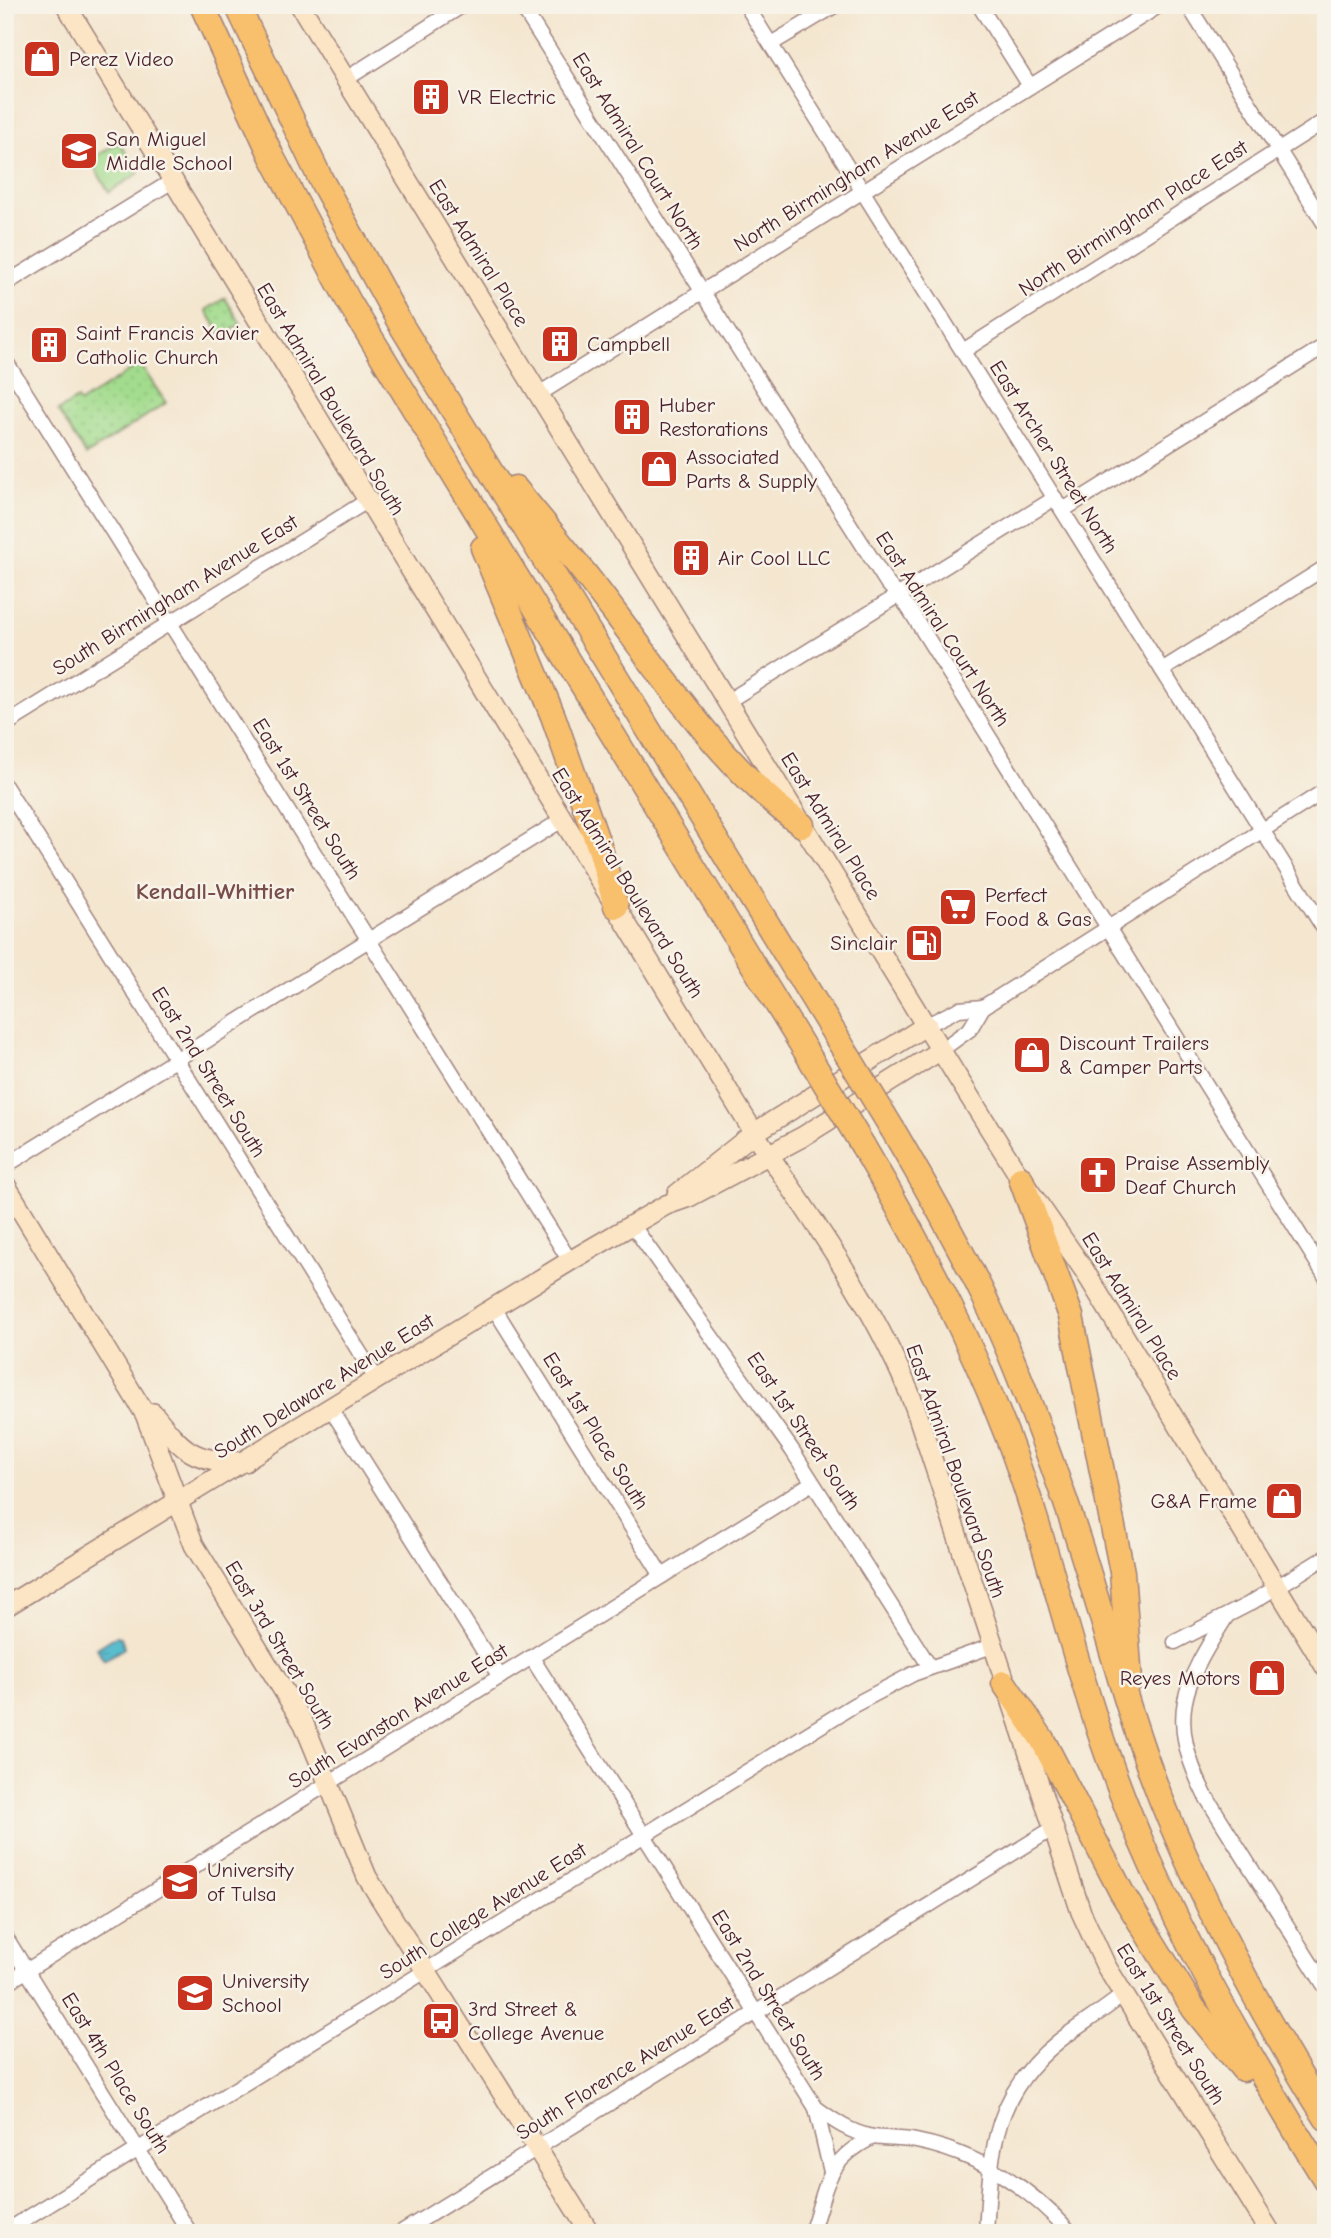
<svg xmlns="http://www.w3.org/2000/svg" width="1331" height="2238" font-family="'Comic Neue',sans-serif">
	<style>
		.grass { fill: #a3dc8e; stroke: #767e5c; stroke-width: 2 }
		.park { fill: url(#park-dots); stroke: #767e5c; stroke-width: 2 }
		.water { fill: url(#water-ripples); stroke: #4c6c7c; stroke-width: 2 }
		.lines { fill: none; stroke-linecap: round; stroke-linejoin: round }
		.street-casing { stroke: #9f827d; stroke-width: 17 }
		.secondary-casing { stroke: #9f827d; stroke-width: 22 }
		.highway-casing { stroke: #9f827d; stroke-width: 27 }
		.street { stroke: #fff; stroke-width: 14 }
		.secondary { stroke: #fce5c4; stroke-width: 19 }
		.highway { stroke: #f8bf6c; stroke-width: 24 }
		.highway-bridge-casing { stroke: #9f827d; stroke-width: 27; stroke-linecap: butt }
		.highway-bridge { stroke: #f8bf6c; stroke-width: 24 }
		.labels { text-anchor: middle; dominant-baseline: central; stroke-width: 5; stroke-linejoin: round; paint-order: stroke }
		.poi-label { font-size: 21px; fill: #4a1f2b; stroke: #f7f3e8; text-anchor: start }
		.street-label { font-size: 21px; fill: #4a1f2b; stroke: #f7f3e8 }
		.neighbourhood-label { font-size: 23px; font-weight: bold; fill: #794e4a; stroke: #f7f3e8 }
	</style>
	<defs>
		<pattern id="park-dots" width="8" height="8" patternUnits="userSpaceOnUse" patternTransform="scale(1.75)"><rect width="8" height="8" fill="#a3dc8e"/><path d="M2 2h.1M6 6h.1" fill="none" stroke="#8ebc7b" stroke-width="1.8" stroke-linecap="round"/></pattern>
		<pattern id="water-ripples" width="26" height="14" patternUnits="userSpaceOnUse" patternTransform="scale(1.75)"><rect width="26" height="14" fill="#4fbacc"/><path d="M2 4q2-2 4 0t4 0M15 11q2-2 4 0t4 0" fill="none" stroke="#4497a6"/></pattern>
	</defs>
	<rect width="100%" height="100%" fill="#f7f3e8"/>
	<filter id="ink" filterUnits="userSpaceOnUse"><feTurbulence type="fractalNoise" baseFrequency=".0143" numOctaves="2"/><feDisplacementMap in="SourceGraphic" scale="14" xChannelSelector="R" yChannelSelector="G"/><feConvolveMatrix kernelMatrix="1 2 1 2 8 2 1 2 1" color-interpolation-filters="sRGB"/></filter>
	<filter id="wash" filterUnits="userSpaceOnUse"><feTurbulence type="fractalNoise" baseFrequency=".00686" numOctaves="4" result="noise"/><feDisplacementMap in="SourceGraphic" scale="28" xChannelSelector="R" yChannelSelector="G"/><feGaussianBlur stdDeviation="1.57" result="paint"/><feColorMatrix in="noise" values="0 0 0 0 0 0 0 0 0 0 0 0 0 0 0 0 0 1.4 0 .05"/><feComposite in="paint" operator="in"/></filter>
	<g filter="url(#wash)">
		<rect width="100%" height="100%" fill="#f4e6cf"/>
		<polygon class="grass" points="119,142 139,173 109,192 90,160"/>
		<g class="park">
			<polygon points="225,298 241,324 222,336 206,310"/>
			<polygon points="140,364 166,403 86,455 58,411 77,399 80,403"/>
		</g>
		<polygon class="water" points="116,1636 121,1637 124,1648 104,1660 97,1648"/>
	</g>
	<g filter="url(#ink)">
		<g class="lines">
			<defs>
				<g id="street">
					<polyline points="521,5 887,583 908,607 1326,1277"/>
					<polyline points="746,5 1326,932"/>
					<polyline points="979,5 1030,86"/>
					<polyline points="1188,5 1326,226"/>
					<polyline points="771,44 836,5"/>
					<polyline points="346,79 463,5"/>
					<polyline points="5,284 174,180"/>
					<polyline points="963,351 1326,120"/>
					<polyline points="5,360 570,1261"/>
					<polyline points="539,394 1160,5"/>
					<polyline points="1063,510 1326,345"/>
					<polyline points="1162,670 1326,567"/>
					<polyline points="728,701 1055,498"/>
					<polyline points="5,725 367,501"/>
					<polyline points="5,786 377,1380"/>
					<polyline points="927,1025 959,1009 983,1007"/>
					<polyline points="941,1050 970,1029 983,1007 1326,790"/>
					<polyline points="5,1166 562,820"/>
					<polyline points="633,1226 792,1450 930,1667"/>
					<polyline points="494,1308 662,1576"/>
					<polyline points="331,1409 500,1677"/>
					<path d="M1226,1617C1183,1685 1166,1717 1205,1795L1326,1988"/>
					<polyline points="1175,1642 1249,1604 1326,1557"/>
					<path d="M532,1658L816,2108C834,2121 851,2133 873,2137C887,2139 902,2138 916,2141C977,2153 1029,2187 1071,2233"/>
					<polyline points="5,1936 190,2233"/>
					<polyline points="5,1984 812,1483"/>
					<polyline points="816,2108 831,2172"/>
					<polyline points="5,2232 854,1705 913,1674 992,1646"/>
					<polyline points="400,2233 1052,1829"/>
					<path d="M811,2233C828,2185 824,2162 873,2137"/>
					<path d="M986,2233C991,2153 991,2095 1059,2041C1080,2025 1103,2011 1124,1994"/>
				</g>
				<g id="secondary">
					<path d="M66,5L754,1133C814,1222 876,1306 915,1407L1081,1912L1106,1966L1271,2233"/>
					<polyline points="300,5 956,1075 1021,1179 1084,1270 1326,1668"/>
					<polyline points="5,1184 145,1414 194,1545 304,1724 367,1877 590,2233"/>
					<polyline points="677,1194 754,1133 927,1025"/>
					<path d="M153,1413C185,1453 192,1461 245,1462"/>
					<polyline points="5,1607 570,1261 666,1205 689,1197 802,1137 941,1050"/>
				</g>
				<g id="highway">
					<polyline points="202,5 272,157 349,302 805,1050"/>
					<polyline points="237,5 321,180 401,325 834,1033"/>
					<path d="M515,488C542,521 570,554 596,588C658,668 719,765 802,825"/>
					<polyline points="483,548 553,716 601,852 616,906"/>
					<path d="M893,1130C927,1188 960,1246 989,1307C1017,1366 1039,1428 1061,1489C1098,1591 1121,1698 1161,1799C1206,1911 1263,2016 1326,2118"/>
					<path d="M863,1146C918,1240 969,1336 1008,1438C1047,1541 1070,1650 1107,1754C1160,1907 1242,2044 1326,2181"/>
					<polyline points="1021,1179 1071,1316 1122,1572 1130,1681"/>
					<polyline points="1004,1683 1042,1739 1122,1893 1194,2009 1243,2069"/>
				</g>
			</defs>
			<use href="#street" class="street-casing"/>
			<use href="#secondary" class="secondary-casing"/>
			<use href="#highway" class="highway-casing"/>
			<use href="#street" class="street"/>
			<use href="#secondary" class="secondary"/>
			<use href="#highway" class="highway"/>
			<defs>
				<g id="highway-bridge">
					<polyline points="834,1033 893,1130"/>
					<polyline points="805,1050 863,1146"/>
				</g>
			</defs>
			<use href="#highway-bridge" class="highway-bridge-casing"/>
			<use href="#highway-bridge" class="highway-bridge"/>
		</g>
	</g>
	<defs>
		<symbol id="shop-square" viewBox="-11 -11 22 22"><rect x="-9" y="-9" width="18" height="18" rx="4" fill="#c8321e" stroke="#f7f3e8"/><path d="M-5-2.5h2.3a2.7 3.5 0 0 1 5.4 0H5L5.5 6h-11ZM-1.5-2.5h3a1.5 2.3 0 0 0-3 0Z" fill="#fff"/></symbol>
		<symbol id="building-square" viewBox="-11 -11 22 22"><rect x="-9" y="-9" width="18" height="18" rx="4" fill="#c8321e" stroke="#f7f3e8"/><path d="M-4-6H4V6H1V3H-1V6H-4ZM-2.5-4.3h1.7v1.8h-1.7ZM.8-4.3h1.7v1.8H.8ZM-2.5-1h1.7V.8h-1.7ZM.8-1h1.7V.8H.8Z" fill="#fff"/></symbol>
		<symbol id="school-square" viewBox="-11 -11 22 22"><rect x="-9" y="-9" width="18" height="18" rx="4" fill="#c8321e" stroke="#f7f3e8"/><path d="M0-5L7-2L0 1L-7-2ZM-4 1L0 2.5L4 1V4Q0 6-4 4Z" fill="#fff"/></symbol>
		<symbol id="supermarket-square" viewBox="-11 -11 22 22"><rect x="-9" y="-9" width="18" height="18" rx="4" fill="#c8321e" stroke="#f7f3e8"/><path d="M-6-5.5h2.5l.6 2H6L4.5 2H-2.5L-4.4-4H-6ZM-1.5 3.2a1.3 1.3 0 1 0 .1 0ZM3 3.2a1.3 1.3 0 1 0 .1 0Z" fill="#fff"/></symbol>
		<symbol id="fuel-square" viewBox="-11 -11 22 22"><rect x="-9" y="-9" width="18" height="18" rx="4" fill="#c8321e" stroke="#f7f3e8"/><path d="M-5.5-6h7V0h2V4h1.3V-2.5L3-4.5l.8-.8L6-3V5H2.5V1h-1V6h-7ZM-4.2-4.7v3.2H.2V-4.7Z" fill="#fff"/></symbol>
		<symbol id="church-square" viewBox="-11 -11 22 22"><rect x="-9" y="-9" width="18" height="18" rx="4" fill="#c8321e" stroke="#f7f3e8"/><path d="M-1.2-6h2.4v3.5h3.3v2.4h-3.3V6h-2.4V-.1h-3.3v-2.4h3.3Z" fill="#fff"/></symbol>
		<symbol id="university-square" viewBox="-11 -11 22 22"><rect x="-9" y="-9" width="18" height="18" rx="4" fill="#c8321e" stroke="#f7f3e8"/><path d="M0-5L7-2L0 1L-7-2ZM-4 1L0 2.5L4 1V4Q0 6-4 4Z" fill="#fff"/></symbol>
		<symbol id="bus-square" viewBox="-11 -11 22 22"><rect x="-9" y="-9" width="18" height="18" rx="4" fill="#c8321e" stroke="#f7f3e8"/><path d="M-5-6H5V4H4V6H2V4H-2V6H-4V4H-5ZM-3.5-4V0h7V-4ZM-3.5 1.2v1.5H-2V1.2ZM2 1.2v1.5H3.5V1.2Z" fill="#fff"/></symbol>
	</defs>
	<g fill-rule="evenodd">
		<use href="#shop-square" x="20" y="37" width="44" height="44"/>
		<use href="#building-square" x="409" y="75" width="44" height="44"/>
		<use href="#school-square" x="57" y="129" width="44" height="44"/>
		<use href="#building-square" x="538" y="322" width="44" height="44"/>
		<use href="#building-square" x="27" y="323" width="44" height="44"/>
		<use href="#building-square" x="610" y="395" width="44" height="44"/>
		<use href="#shop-square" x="637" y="447" width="44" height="44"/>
		<use href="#building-square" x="669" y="536" width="44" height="44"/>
		<use href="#supermarket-square" x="936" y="885" width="44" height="44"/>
		<use href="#fuel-square" x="902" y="921" width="44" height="44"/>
		<use href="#shop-square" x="1010" y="1033" width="44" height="44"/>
		<use href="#church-square" x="1076" y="1153" width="44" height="44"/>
		<use href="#shop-square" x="1262" y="1479" width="44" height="44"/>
		<use href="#shop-square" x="1245" y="1656" width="44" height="44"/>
		<use href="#university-square" x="158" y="1860" width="44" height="44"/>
		<use href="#school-square" x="173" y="1971" width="44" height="44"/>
		<use href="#bus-square" x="419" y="1999" width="44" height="44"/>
	</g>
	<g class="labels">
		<g class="poi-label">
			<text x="69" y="59">Perez Video</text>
			<text x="458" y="97">VR Electric</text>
			<text x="106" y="139">San Miguel<tspan x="106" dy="24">Middle School</tspan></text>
			<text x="76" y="333">Saint Francis Xavier<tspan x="76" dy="24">Catholic Church</tspan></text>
			<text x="587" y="344">Campbell</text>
			<text x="659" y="405">Huber<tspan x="659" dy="24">Restorations</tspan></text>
			<text x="686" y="457">Associated<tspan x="686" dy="24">Parts &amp; Supply</tspan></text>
			<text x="718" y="558">Air Cool LLC</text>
			<text x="985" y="895">Perfect<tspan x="985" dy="24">Food &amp; Gas</tspan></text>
			<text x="897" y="943" text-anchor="end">Sinclair</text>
			<text x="1059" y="1043">Discount Trailers<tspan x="1059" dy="24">&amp; Camper Parts</tspan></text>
			<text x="1125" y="1163">Praise Assembly<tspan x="1125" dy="24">Deaf Church</tspan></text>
			<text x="1257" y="1501" text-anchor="end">G&amp;A Frame</text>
			<text x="1240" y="1678" text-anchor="end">Reyes Motors</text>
			<text x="207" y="1870">University<tspan x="207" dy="24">of Tulsa</tspan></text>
			<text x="222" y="1981">University<tspan x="222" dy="24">School</tspan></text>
			<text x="468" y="2009">3rd Street &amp;<tspan x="468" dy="24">College Avenue</tspan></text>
		</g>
		<g class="street-label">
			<text transform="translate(638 151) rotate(58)">East Admiral Court North</text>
			<text transform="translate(856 171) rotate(-32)">North Birmingham Avenue East</text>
			<text transform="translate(1133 218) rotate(-33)">North Birmingham Place East</text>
			<text transform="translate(479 253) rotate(58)">East Admiral Place</text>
			<text transform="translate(331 399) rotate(59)">East Admiral Boulevard South</text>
			<text transform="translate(1054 457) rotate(58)">East Archer Street North</text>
			<text transform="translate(175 595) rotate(-32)">South Birmingham Avenue East</text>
			<text transform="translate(943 629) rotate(57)">East Admiral Court North</text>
			<text transform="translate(307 799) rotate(58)">East 1st Street South</text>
			<text transform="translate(831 826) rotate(58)">East Admiral Place</text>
			<text transform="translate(628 883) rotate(58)">East Admiral Boulevard South</text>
			<text transform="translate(209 1072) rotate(58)">East 2nd Street South</text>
			<text transform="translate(1132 1306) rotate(58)">East Admiral Place</text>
			<text transform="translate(324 1386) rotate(-32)">South Delaware Avenue East</text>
			<text transform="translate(596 1431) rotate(58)">East 1st Place South</text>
			<text transform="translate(804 1431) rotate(56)">East 1st Street South</text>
			<text transform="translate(956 1471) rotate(71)">East Admiral Boulevard South</text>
			<text transform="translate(280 1645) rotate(59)">East 3rd Street South</text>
			<text transform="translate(398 1716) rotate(-32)">South Evanston Avenue East</text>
			<text transform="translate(483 1911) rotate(-32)">South College Avenue East</text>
			<text transform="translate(769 1995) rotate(58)">East 2nd Street South</text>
			<text transform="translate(1171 2024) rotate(58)">East 1st Street South</text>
			<text transform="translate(625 2068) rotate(-32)">South Florence Avenue East</text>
			<text transform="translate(116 2073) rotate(58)">East 4th Place South</text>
		</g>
		<g class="neighbourhood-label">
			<text x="215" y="891">Kendall-Whittier</text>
		</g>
	</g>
	<rect width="1331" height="2238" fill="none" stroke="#f7f3e8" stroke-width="28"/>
</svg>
